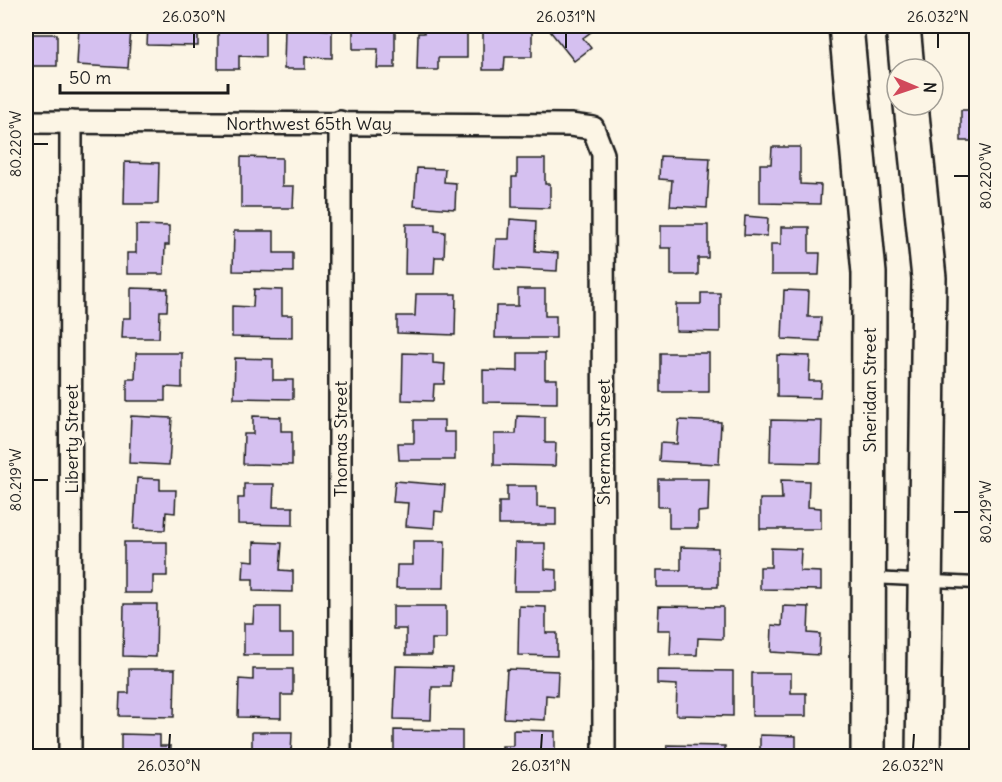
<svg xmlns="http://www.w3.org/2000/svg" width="1002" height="782" font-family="Delius,sans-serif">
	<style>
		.building { fill: #d5c0f0; stroke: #1c1c1c; stroke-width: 1.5 }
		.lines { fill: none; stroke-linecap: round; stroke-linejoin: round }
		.service-casing { stroke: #1c1c1c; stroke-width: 15 }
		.minor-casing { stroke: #1c1c1c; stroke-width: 26 }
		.primary-casing { stroke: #1c1c1c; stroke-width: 38 }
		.service { stroke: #fcf5e5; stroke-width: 10 }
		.minor { stroke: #fcf5e5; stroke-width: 21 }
		.primary { stroke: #fcf5e5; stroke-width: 33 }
		.ticks { fill: none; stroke: #1c1c1c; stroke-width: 2 }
		.labels { text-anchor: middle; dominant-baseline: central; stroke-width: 5; stroke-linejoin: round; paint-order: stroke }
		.street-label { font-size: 18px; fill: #1c1c1c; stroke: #fcf5e5 }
		.neatline { fill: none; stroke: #1c1c1c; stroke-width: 2 }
		.ticks-label { font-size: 15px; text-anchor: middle; fill: #1c1c1c }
	</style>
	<rect width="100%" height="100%" fill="#fcf5e5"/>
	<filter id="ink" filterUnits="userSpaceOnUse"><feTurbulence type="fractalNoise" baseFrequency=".0167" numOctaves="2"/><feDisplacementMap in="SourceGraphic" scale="12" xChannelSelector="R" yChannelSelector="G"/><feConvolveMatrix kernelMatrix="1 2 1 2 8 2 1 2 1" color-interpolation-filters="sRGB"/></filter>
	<g filter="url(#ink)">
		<g class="building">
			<polygon points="79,26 117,26 117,29 131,29 128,68 77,65"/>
			<polygon points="148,26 198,26 198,46 147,45"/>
			<polygon points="218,26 249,26 248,29 265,30 265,57 239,56 239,69 218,69"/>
			<polygon points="285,26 316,26 316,29 332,30 332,58 305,57 305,69 284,69"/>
			<polygon points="353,26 395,26 395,68 377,68 378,49 353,49"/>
			<polygon points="424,26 467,26 467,58 438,58 438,70 417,70 418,33 424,33"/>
			<polygon points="483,26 515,26 514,30 532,30 532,57 505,57 504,70 483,70"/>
			<polygon points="546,26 599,26 583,38 591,48 574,61"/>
			<rect x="26" y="34" width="31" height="32"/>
			<rect x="961" y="110" width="15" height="31"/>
			<polygon points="772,147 800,147 800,184 821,185 820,204 760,203 760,164 771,164"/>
			<polygon points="660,156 710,158 707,208 670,206 672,180 659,179"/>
			<polygon points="241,157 282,158 282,186 294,186 293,208 241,208"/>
			<polygon points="517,159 545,159 545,184 550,184 550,208 512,207 512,177 517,177"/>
			<polygon points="125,162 159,163 158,204 124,204"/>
			<polygon points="417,168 445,169 444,182 456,183 455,209 414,206"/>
			<polygon points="745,216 768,218 767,236 744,235"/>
			<polygon points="510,219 536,221 535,251 558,253 557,271 494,268 496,239 509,239"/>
			<polygon points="406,224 435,224 435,231 445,232 444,257 435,257 434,274 405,274"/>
			<polygon points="136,225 169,226 169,245 165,245 164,274 127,274 127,253 136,253"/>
			<polygon points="661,225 708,225 708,258 698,258 698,275 671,275 671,248 661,248"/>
			<polygon points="781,227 809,227 809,253 820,253 819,275 771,275 771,244 781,244"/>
			<polygon points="234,231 274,231 274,253 293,253 293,272 233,271"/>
			<polygon points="131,288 168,289 167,311 160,311 159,338 122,338 123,318 131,318"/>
			<polygon points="254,289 282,290 282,315 292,315 292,338 232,337 232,306 253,307"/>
			<polygon points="518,289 545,289 545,316 556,316 556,338 495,338 496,306 518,306"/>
			<polygon points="784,290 809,291 808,317 821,317 820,341 782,339"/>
			<polygon points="701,293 720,293 720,332 676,331 676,304 701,304"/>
			<polygon points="416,294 456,294 455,335 397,333 397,316 415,316"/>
			<polygon points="136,353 182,353 182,388 165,387 165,401 127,401 127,379 135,379"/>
			<polygon points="403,353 433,354 433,363 445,364 444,384 434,384 433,401 402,400"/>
			<polygon points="518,353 545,353 545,379 557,379 557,403 483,402 483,370 518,371"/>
			<rect x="660" y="353" width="49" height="39"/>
			<polygon points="777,355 810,356 809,381 821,381 820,398 777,397"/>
			<polygon points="235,358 273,359 273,380 293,380 293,399 234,398"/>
			<polygon points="131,416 172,418 169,465 129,463"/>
			<polygon points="253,416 281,417 281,431 292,431 292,465 243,464 244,434 253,434"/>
			<polygon points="517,416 545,417 545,443 556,443 555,466 494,465 494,434 516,434"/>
			<polygon points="414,420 444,420 444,432 455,432 455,460 399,460 398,443 414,443"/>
			<polygon points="679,420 721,422 719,464 659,461 660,443 677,444"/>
			<polygon points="771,420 822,421 821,463 770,462"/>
			<polygon points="137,478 160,479 160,490 176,490 175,513 166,512 165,530 134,529"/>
			<polygon points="658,479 709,479 708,511 698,512 698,528 669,528 669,507 658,507"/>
			<polygon points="781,480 809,481 808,507 821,508 821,529 760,529 760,499 782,499"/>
			<polygon points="395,481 445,485 443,512 435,511 434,528 406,526 408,503 393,502"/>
			<polygon points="244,484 274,484 273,507 293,507 293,525 238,524 238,498 244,498"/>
			<polygon points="507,486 537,486 537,507 556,508 556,525 499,525 499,502 507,502"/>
			<polygon points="413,541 445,541 444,588 396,588 397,565 413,565"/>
			<polygon points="124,542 167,542 167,576 153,576 153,593 124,593"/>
			<polygon points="254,542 282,543 280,570 293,571 293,592 253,591 253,579 243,579 244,560 254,561"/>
			<polygon points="515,543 545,543 545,569 557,570 557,591 514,591"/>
			<polygon points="681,547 718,548 718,587 657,587 657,570 681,570"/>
			<polygon points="771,548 801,549 800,571 821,572 821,590 760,589 760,567 771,567"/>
			<polygon points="124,604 157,604 156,657 123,656"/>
			<polygon points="393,606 446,606 446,639 432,639 432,655 406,655 406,629 393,629"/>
			<polygon points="519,606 546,607 546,633 557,633 557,656 518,655"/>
			<polygon points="659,606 723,607 723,639 698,638 697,655 670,655 671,630 658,630"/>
			<polygon points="783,606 809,607 808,633 820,634 819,655 771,652 772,625 782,626"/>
			<polygon points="254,607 280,607 280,634 293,634 293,655 244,655 244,623 253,623"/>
			<polygon points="396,666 452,667 451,687 432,687 431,720 394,719"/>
			<polygon points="129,669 175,669 174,717 119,716 120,693 129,693"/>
			<polygon points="253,669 293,669 293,695 281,695 281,718 238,717 239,679 253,680"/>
			<polygon points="507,669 558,671 557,696 546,695 545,720 504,718"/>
			<polygon points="657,670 733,671 733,716 676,715 677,685 657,684"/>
			<polygon points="752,673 791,673 791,693 806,693 806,716 752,716"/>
			<polygon points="394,730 462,731 462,752 430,751 430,756 394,756"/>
			<polygon points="513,730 555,731 555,756 502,756 502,746 513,746"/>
			<polygon points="252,732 292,732 291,756 252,756"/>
			<polygon points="121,734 160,735 160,746 171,746 170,756 121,756"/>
			<polygon points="760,735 796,736 796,756 760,756"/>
			<polygon points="667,745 725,746 725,756 666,756"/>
		</g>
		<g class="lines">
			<defs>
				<polyline id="service" points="872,578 976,583"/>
				<g id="minor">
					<polyline points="26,122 570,125 593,128 603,154 604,756"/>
					<polyline points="340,122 340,756"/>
					<polyline points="70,756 71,122"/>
				</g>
				<g id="primary">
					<polyline points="846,26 869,273 868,756"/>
					<polyline points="903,26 907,69"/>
					<polyline points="911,105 929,278 923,756"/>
				</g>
			</defs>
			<use href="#service" class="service-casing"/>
			<use href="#minor" class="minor-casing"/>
			<use href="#primary" class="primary-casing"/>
			<use href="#service" class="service"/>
			<use href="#minor" class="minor"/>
			<use href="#primary" class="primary"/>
		</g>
	</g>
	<path class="ticks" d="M194,48V33M566,48V33M938,48V33M33,144H48M954,176H969M33,480H48M954,512H969M169,749L170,734M541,749L542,734M913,749L914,734"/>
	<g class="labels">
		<g class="street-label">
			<text x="309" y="123">Northwest 65th Way</text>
			<text transform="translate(869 390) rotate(-90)">Sheridan Street</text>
			<text transform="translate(71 439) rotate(-90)">Liberty Street</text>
			<text transform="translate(340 439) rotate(-90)">Thomas Street</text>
			<text transform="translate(603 442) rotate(-90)">Sherman Street</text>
		</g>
	</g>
	<rect width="1002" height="782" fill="none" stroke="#fcf5e5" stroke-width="66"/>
	<g transform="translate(915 87) rotate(92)"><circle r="28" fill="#fcf5e5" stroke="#a29e95" stroke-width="1.5"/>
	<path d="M0-4.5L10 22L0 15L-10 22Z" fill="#d1495b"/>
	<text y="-9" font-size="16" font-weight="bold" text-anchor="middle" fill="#1c1c1c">N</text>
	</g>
	<path d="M60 84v9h168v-9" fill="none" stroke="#1c1c1c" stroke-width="3"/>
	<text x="69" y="84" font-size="18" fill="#1c1c1c" stroke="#fcf5e5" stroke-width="4.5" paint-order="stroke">50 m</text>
	<rect x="33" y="33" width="936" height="716" class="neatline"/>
	<g class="ticks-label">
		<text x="194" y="22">26.030°N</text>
		<text x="566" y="22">26.031°N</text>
		<text x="938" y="22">26.032°N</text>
		<text transform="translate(16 144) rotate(-90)" y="5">80.220°W</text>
		<text transform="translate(986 176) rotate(-90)" y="5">80.220°W</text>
		<text transform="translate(16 480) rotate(-90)" y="5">80.219°W</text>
		<text transform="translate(986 512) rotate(-90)" y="5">80.219°W</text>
		<text x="169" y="771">26.030°N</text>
		<text x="541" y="771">26.031°N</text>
		<text x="913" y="771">26.032°N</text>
	</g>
</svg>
